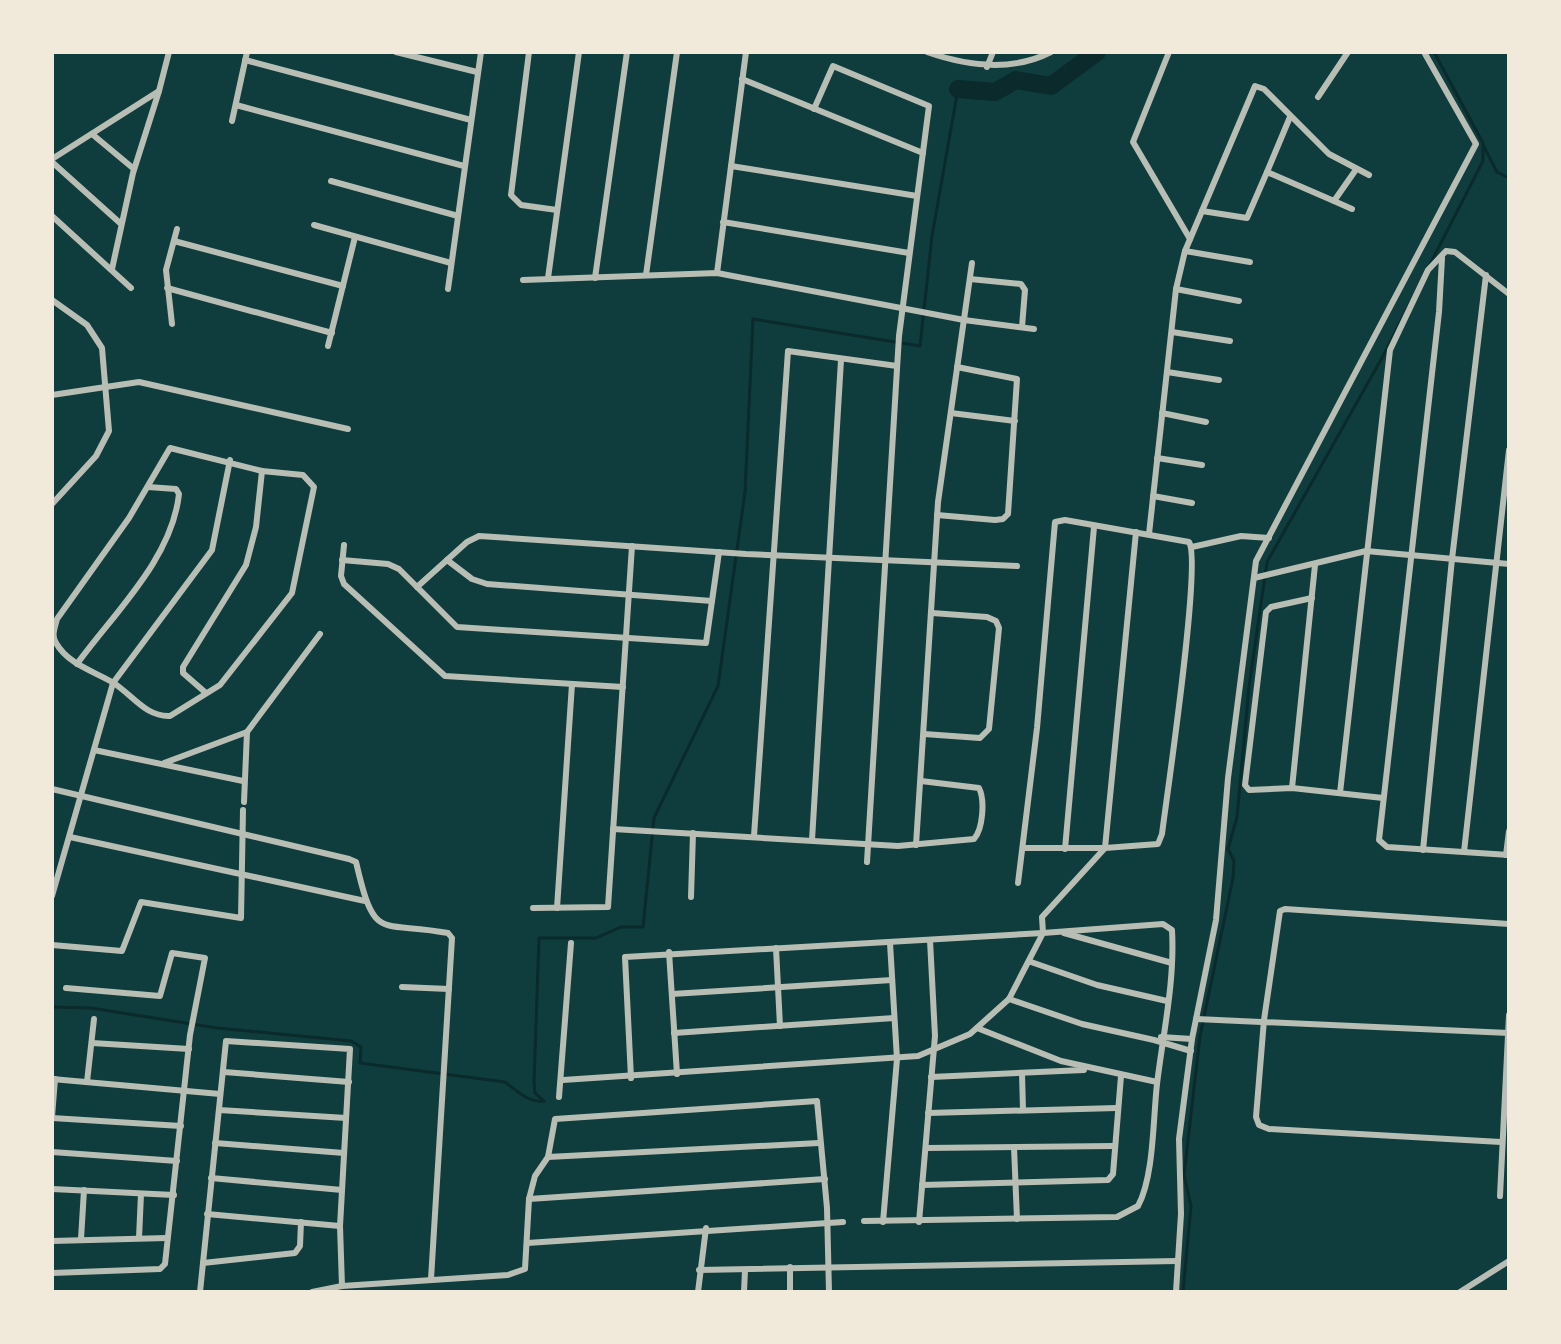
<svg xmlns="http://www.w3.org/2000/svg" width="1561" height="1344" font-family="'Alegreya Sans',sans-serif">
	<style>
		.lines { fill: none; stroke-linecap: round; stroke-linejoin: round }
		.stream { stroke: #0a2a2b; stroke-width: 3 }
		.river { stroke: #0a2a2b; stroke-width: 18 }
		.minor { stroke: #b8beb3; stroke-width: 6 }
	</style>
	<rect width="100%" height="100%" fill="#0f3d3e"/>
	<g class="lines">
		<g class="stream">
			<polyline points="1483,145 1497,172 1509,178"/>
			<path d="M52,1007L91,1008L217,1028L351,1041L361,1047L360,1063L505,1082C517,1091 529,1103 544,1101L535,1093L534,1083L539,938H596L621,927H643L654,818L718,686L745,492L753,319L920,346L932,236L958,89"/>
			<polyline points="1183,1292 1191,1206 1184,1175 1200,1036 1233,878 1234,861 1228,849 1237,817 1249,687 1267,562 1383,356 1483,161 1483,143 1434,52"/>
		</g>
		<polyline class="river" points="958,89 995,92 1016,80 1051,86 1097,52"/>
		<g class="minor">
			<polyline points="396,52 477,72"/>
			<polyline points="529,52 511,195 521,205 557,210"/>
			<path d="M927,52C967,66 1012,72 1051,52"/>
			<polyline points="1169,52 1133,142 1190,239"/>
			<polyline points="245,60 471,120"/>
			<polyline points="987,67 993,52"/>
			<polyline points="742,79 923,153"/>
			<polyline points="159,91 169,52"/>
			<polyline points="1318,97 1348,52"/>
			<polyline points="236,105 464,166"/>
			<polyline points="814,109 833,66 929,106 899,336 867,862"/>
			<polyline points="232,121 247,52"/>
			<polyline points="92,134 134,169"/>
			<polyline points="52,159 159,91 133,173 112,269"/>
			<polyline points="52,162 120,223"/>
			<polyline points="731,166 917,196"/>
			<polyline points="1355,171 1334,201 1267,172 1247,218 1202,211 1255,86 1264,89 1329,154 1369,175"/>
			<polyline points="1267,172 1290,117"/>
			<polyline points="331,181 458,216"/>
			<polyline points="1334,201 1352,209"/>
			<polyline points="52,216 131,288"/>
			<polyline points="723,222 909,253"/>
			<polyline points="314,225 451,263"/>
			<polyline points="174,241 343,286"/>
			<polyline points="1185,251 1250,262"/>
			<polyline points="1442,258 1439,312 1379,840 1387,847 1509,855"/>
			<polyline points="717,273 746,52"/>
			<polyline points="646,275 677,52"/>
			<polyline points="548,278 579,52"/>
			<polyline points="595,278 627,52"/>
			<polyline points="970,279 1021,284 1025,290 1022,327"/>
			<polyline points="523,280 717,273 964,320 1034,329"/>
			<polyline points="167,288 332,333"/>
			<polyline points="448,289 481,52"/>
			<polyline points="1176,289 1239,301"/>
			<polyline points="52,300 87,325 102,348 109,431 96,456 52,504"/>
			<polyline points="172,324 166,270 177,229"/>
			<polyline points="1172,332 1230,341"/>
			<polyline points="328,346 355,237"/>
			<polyline points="1167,372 1219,380"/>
			<polyline points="52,395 139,382 348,429"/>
			<polyline points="951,413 1015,421"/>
			<polyline points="1162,413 1206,422"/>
			<path d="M170,448L262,471L303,475L314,487L292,593L220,685L170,716C145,717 132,694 112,682C93,671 68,664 56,643C51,636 55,627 57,619L129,518Z"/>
			<polyline points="1157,458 1202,465"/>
			<polyline points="1153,496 1192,503"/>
			<polyline points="937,515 995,520 1003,519 1008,514 1017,379 957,367"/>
			<polyline points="1149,534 1176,289 1185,251 1202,211"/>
			<polyline points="344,545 341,576 344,584 445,676 623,687"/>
			<polyline points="1192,547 1241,536 1269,538"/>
			<polyline points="342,560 388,564 399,569 457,627 706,643 719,552"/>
			<polyline points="447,560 472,579 487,584 712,601"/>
			<polyline points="1254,578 1366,551 1509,564"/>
			<polyline points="417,587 467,542 479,536 746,554 1017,566"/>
			<polyline points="1312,598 1271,607 1266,612 1245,785 1249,790 1292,788 1383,798"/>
			<path d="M77,664C114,613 172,559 179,494L176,489L148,487"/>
			<polyline points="206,693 183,673 183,667 246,565 256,527 262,471"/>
			<polyline points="924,734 980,738 989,729 999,628 996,621 987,617 932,613"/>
			<polyline points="94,750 243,781"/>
			<polyline points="164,763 247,732"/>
			<polyline points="1292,788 1315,565"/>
			<path d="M52,789L349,859L356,862C375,944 379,920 448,933L452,938L431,1279"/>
			<polyline points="1340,793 1390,350 1428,270 1446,251 1455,252 1509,294"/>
			<polyline points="244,802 247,732 320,634"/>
			<path d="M613,829L898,846L974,839C983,829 985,800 979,788L921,781"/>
			<polyline points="754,836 788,351 897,366"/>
			<polyline points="70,837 365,901"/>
			<polyline points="812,840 841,360"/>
			<polyline points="916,845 938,502 972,263"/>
			<polyline points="1023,848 1105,848 1136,532"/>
			<polyline points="1065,849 1094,527"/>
			<polyline points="1423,850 1452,559 1486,275"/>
			<polyline points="1464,852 1509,450"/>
			<polyline points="1506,855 1509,831"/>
			<polyline points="52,896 113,683 212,550 230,460"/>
			<polyline points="691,897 693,833"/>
			<polyline points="533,908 608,907 632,546"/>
			<polyline points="557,908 572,684"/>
			<polyline points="1064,933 1172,963"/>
			<polyline points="52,945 122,951 141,902 241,918 243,810"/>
			<polyline points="776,948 780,1026"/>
			<polyline points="669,952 677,1074"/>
			<polyline points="1031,962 1097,985 1167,1001"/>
			<polyline points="402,987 449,989"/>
			<polyline points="672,994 892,980"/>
			<polyline points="1196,1019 1509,1033"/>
			<polyline points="977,1028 1061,1061 1157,1082"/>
			<polyline points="674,1033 894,1018"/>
			<polyline points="1161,1037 1192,1039"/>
			<polyline points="92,1043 189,1049"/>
			<polyline points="224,1072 349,1082"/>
			<polyline points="1022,1073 1023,1110"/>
			<polyline points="931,1077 1084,1070"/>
			<path d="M631,1078L625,957L1043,933L1042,917L1105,848L1158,844L1162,834C1167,794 1202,561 1189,542L1065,520L1055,522L1037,728L1018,883"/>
			<polyline points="52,1079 220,1094"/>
			<polyline points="563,1080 918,1056 970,1034 1009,999"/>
			<polyline points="87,1082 94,1019"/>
			<polyline points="559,1097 571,943"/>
			<polyline points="219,1110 346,1118"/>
			<polyline points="928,1113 1117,1108"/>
			<polyline points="52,1117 55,1079"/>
			<polyline points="52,1118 181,1126"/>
			<polyline points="1501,1142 1269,1129 1259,1125 1256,1117 1264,1020 1280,911 1285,909 1509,924"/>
			<polyline points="215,1143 344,1153"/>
			<polyline points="1014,1147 1017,1219"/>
			<polyline points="926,1148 1114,1146"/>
			<polyline points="52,1152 177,1161"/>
			<polyline points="548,1157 819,1143"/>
			<polyline points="211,1178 342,1190"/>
			<polyline points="922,1185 1108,1180 1113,1174 1121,1076"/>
			<polyline points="52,1189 174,1195"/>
			<polyline points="1500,1196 1509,1015"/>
			<polyline points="529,1199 825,1179"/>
			<polyline points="207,1214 340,1226"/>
			<path d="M864,1221L1117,1217L1138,1206C1154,1177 1153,1118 1157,1084C1163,1034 1175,981 1172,930L1163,924L1043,933L1009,999L1082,1024L1154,1040L1191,1051"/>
			<polyline points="883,1222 897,1059 890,943"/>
			<polyline points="919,1222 935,1036 930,940"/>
			<polyline points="139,1238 141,1194"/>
			<polyline points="81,1239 84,1190"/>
			<polyline points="52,1241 167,1238"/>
			<polyline points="527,1243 843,1222"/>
			<polyline points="203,1263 295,1253 300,1246 301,1222"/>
			<polyline points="699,1270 1177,1261"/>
			<polyline points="52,1273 160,1269 165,1264 190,1035 205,958 172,953 160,996 66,988"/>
			<polyline points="200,1292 226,1041 350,1049 340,1226 342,1286"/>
			<polyline points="312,1292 342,1286 508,1275 525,1269 529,1199 535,1176 548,1157 555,1119 817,1101 827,1208 829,1292"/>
			<polyline points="698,1292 706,1228"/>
			<polyline points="744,1292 745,1270"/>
			<polyline points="790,1292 790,1267"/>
			<polyline points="1176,1292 1181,1214 1179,1139 1192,1039 1216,920 1228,778 1256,561 1476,144 1424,52"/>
			<polyline points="1460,1292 1509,1261"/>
		</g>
	</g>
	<rect width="1561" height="1344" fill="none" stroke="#f1e9da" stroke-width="108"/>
</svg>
